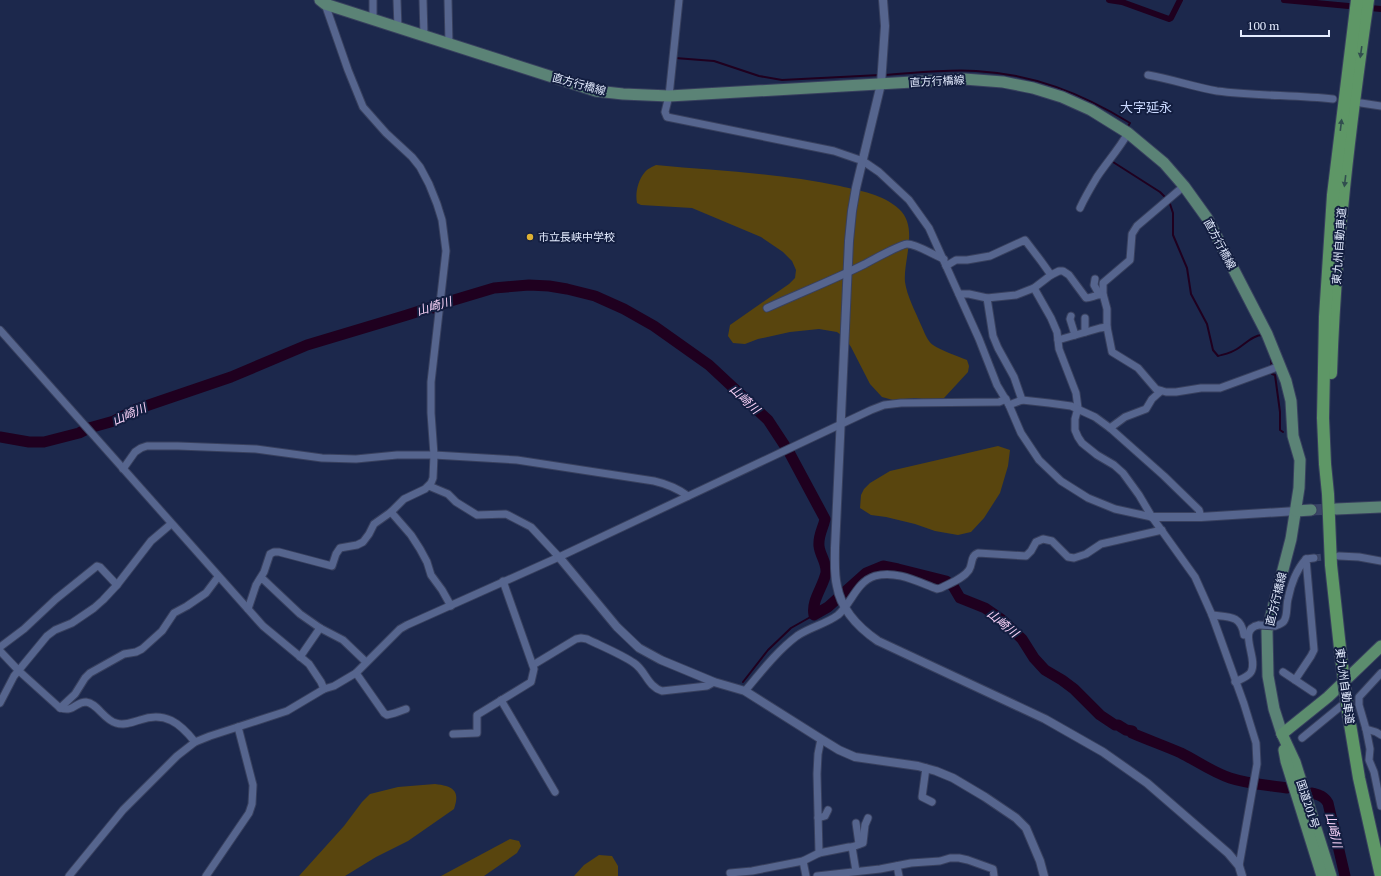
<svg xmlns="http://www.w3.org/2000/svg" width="1381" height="876" font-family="'PT Serif','Noto Sans JP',serif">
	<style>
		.green { fill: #59450e }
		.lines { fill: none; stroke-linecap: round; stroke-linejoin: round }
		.stream { stroke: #1f001f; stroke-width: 2 }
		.canal { stroke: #1f001f; stroke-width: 6 }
		.river { stroke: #1f001f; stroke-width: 11 }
		.minor-tunnel { stroke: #3a4567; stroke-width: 7; stroke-dasharray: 7 3.5; stroke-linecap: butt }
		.primary-tunnel { stroke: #3a4567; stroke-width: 11; stroke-dasharray: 11 5.5; stroke-linecap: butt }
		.minor-casing { stroke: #38405e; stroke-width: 9 }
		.tertiary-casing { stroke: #38405e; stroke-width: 10 }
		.primary-casing { stroke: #38405e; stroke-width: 13 }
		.trunk-casing { stroke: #38405e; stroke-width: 13 }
		.motorway-casing { stroke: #38405e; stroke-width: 14 }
		.minor { stroke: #56658e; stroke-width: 7 }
		.tertiary { stroke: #56658e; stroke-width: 8 }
		.primary { stroke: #5b8376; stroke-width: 11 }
		.trunk { stroke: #5c8d6e; stroke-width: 11 }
		.motorway { stroke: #5e9766; stroke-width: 12 }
		.minor-bridge-casing { stroke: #38405e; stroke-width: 9; stroke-linecap: butt }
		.motorway-bridge-casing { stroke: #38405e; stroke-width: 14; stroke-linecap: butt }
		.minor-bridge { stroke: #56658e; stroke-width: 7 }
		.motorway-bridge { stroke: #5e9766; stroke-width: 12 }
		.oneway { fill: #314e4f }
		.poi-dot { fill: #deb133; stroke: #131e40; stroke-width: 1.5 }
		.labels { text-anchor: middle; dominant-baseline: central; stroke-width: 4; stroke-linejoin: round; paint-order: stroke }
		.street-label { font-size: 11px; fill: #e4ecff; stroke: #131e40 }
		.poi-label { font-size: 11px; fill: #e4ecff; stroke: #131e40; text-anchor: start }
		.water-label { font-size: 12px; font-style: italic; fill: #fbd4f9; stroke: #131e40 }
		.quarter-label { font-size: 13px; fill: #c9d8fd; stroke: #131e40 }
	</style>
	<rect width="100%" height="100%" fill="#1c284c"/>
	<g class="green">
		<path d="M656,165C717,171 779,173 840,186C860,191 883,194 899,209C919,227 903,260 905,282C907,296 915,311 921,325C924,331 927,341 933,345C942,351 957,356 967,360L969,366L968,372L944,398L931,400L915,398L893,400L882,397L870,384L851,347L845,338L837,332L819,329L790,332L758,339L745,344L733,343L728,336L730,325L789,284L795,278L796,270L792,261L783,252L761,237L692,208L641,205L637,203C635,193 638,180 645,172C647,169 652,167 656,165Z"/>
		<polygon points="998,446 1010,450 1008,466 1000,493 984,518 971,532 958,535 935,531 915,524 886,517 871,515 860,508 861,495 864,489 870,483 890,471"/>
		<path d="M435,784C452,786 461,790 454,809L408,841L376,857L345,876H299L344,826L362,802L370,794L398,787Z"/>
		<polygon points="510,839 519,841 521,846 517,853 484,876 441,876"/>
		<polygon points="599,855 612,856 618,866 618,876 574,876 584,865"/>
	</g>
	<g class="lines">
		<g class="stream">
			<polyline points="675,58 714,61 759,76 782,80 880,75"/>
			<path d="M884,75C915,73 946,69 976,71C1033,74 1081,93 1130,123L1127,128"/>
			<polyline points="1111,160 1113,162 1160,192 1166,198"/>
			<path d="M1169,201L1173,213V235L1187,268L1191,294L1207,324L1213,350L1218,356C1225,354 1231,353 1237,349C1245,344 1253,335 1262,335"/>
			<polyline points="1271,356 1272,374 1275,375 1280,412 1280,430 1283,432"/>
			<polyline points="743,682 768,650 791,628 814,615"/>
		</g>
		<g class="canal">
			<polyline points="1109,0 1122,2 1169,19 1171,18 1180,0"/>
			<polyline points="1284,0 1381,9"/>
		</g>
		<g class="river">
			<path d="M0,437L29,442H44L79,433L89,428L114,421L137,409L231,377L307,345L407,315L432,307L434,308L444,303L494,288L529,285L549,286L567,289L595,296L624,309L654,326L709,365L768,420L789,452L825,519C823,529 818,535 819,546C820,556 827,562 826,573C823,587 811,601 814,615L828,607L866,573L883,566L898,569L946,581L953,586L960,598L985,608L1001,619L1022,639L1034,658L1045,670L1062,680L1074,689L1100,715L1115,725H1118L1126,730L1132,731V733C1148,740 1165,746 1181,753C1197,761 1212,772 1230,778C1248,784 1268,785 1287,788"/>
			<path d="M1312,793C1319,795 1324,796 1328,803L1345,876"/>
		</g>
		<polyline class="minor-tunnel" points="1314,558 1333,556"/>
		<polyline class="primary-tunnel" points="1311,510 1336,509"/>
		<defs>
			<g id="minor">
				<polyline points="373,0 373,19"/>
				<polyline points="397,0 398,28"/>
				<polyline points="423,0 424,36"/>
				<polyline points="448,0 449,44"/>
				<polyline points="679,0 669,96 665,112 667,117 834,151 863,161 879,172 909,200 929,228 979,339 997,385 1009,405 1021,433 1039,460 1061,481 1088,498 1115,509 1152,517"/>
				<path d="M1148,75C1171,79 1194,87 1217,91C1255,96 1295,95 1333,99"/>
				<polyline points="1361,103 1381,106"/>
				<polyline points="1184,186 1137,226 1132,234 1130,260 1103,283 1103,294 1107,309 1107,327 1112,352 1138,368 1156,389 1166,392 1176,392 1201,388 1220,388 1280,366"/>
				<path d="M1080,208C1085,197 1091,187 1097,177C1107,162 1119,149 1128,133"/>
				<polyline points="946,266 956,260 967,260 990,256 1025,240 1041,261 1051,275 1034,288 1016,295 987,298 969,294 959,294"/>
				<path d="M1051,275L1059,271H1063L1069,275L1086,298C1092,298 1096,294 1103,295"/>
				<polyline points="1095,279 1094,285 1099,294"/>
				<polyline points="1034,288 1051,318 1057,332 1059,349 1076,393 1078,408 1075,419 1075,430 1078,437 1082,443 1097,455 1114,465 1123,473 1139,495 1152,517 1195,577 1212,615 1244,704 1256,743 1257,764 1239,866"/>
				<polyline points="987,298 993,336 998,348 1014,377 1022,400"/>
				<path d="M767,308C800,293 833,280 865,264C872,260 902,244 907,244C917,244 933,255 944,259"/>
				<polyline points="1071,316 1070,319 1075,335"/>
				<polyline points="1085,318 1085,332"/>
				<polyline points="0,330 263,626 309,664 321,682 324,689"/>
				<polyline points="1058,340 1100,328 1107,327"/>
				<polyline points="1009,405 1022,400 1049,403 1071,406 1095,417 1110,428 1164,476 1199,510 1201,517"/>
				<polyline points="1110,428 1125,417 1146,409 1152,399 1161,391"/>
				<path d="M123,469L135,452L141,448L147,446H178L256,449L322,458L356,459L397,455H434L517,460L654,481C667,484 677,488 688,496"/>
				<polyline points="429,486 448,494 456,502 477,515 506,514 531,527 559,557"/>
				<polyline points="391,512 411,535 420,549 427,562 431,575 442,590 451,606"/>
				<polyline points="1339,556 1359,557 1381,561"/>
				<polyline points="260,579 264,580 300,614 320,628 343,640 366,662"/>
				<polyline points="248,609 256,585 264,572 270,554 274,552 279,552 332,566 336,554 340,548 357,545 363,542 369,534 374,524 391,512 404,499 425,489 431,483 433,478 434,455 431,413 431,382 446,251 442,220 437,204 429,184 420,167 412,157 386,133 363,107 348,70 325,4"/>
				<path d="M1212,615C1229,617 1241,615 1244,635"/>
				<path d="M1275,626C1278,625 1282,624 1284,621C1288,615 1286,606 1288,599C1291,584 1296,570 1306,559"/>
				<polyline points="0,647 24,629 56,599 97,566 100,567 117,585"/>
				<path d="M0,651L19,671L60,708C75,712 75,702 86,702C97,703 104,720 116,723C124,726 132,722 140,720C165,711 180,723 195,742"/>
				<polyline points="300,657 320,628"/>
				<path d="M533,665L576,639L581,638L587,639C601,646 621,654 634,663C646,671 647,686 662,691L707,686L714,682"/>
				<polyline points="1283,672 1313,692"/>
				<polyline points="356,673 384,713 387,715 395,713 406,709"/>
				<polyline points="1381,673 1359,697 1359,705 1366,729 1370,749 1369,760 1374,772 1381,806"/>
				<polyline points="1295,680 1311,656 1314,650 1306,559 1314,558"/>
				<path d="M1235,682C1241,679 1248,677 1251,672C1259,658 1236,629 1259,625"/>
				<path d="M745,691C761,672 777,651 797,636C810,627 826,624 838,615C852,603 856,582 875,576C896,570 918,582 937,589L941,588C950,583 963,579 969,570C973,564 970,556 978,553L1026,556L1031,551L1036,542L1043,539L1052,541L1068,557L1074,558L1086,554L1101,544L1162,530"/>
				<polyline points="501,700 555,792"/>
				<polyline points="0,703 14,676 47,636 55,630 72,623 94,608 103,600 117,585 151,541 171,524"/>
				<polyline points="60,708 75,694 85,678 90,673 124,654 136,652 142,649 162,631 174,613 187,606 206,593 218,577"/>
				<polyline points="1366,729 1376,732 1381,735"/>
				<polyline points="453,734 477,733 477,715 531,682 534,669 503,581"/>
				<polyline points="1302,738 1341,706 1350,705"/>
				<polyline points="926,768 922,797 932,802"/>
				<polyline points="818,818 825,816 828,810"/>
				<polyline points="856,823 859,844"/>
				<polyline points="852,847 863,843 865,825 868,818"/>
				<polyline points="819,853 849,847 852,847 856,871"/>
				<polyline points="803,861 806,876"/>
				<polyline points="897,866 899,876"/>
				<polyline points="730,873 752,871 803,861 819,853 817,774 818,754 821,739"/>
				<polyline points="69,876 123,810 177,756 195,742 210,736 287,711 324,689 334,686 356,673 400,629 407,625 559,557 871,410 884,405 901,403 999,402 1006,399"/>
				<polyline points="206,876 249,813 252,804 253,785 238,727"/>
				<polyline points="817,876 880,869 911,863 940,861 950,858 959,858 968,860 993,869 994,876"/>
			</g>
			<g id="tertiary">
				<path d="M883,0L885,26L881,84L856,188L852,211L849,241L835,548C835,560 834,574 837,586C841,609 859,628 878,641L1045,719L1103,752L1147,783L1228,853L1239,866L1242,876"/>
				<polyline points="1152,517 1201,517 1296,511"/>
				<polyline points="559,557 617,627 639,648 661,660 714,682 745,691 821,739 839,750 855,757 918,766 936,771 953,778 985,797 1016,818 1026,828 1040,861 1044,876"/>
			</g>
			<g id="primary">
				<polyline points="320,0 325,4 596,91 623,94 669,96 964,79 1003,82 1033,88 1062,97 1091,110 1128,133 1164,163 1184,186 1207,218 1267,334 1286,381 1291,401 1293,436 1300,460 1299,488 1291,539 1267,631 1268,676 1274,709 1282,734"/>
				<polyline points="1336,509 1381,507"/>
				<polyline points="1296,511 1311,510"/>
			</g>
			<g id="trunk">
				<polyline points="1282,734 1295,762 1331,876"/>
				<polyline points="1282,734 1328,697 1381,646"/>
				<polyline points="1284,750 1286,761 1322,876"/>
			</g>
			<g id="motorway">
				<path d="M1331,373C1335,248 1350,124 1368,0"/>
				<polyline points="1341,657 1331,565 1328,494 1325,464 1323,418 1325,317 1333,195 1357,0"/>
				<polyline points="1348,712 1359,778 1381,876"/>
			</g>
		</defs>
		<use href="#minor" class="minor-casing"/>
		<use href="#tertiary" class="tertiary-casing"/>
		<use href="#primary" class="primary-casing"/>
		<use href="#trunk" class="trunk-casing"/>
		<use href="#motorway" class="motorway-casing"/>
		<use href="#minor" class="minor"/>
		<use href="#tertiary" class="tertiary"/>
		<use href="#primary" class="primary"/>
		<use href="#trunk" class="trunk"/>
		<use href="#motorway" class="motorway"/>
		<defs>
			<polyline id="minor-bridge" points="1259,625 1275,626"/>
			<polyline id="motorway-bridge" points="1341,657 1348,712"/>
		</defs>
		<use href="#minor-bridge" class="minor-bridge-casing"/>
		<use href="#motorway-bridge" class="motorway-bridge-casing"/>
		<use href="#minor-bridge" class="minor-bridge"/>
		<use href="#motorway-bridge" class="motorway-bridge"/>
	</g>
	<defs><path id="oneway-solid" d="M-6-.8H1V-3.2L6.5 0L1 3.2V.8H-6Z"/></defs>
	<g class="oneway">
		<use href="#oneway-solid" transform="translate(1361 52) rotate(98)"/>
		<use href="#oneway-solid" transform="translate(1341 125) rotate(-83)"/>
		<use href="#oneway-solid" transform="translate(1345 181) rotate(97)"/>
	</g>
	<circle class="poi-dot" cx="530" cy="237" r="4"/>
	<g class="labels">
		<g class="street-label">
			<text transform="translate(937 81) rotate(-3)">直方行橋線</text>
			<text transform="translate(579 84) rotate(15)">直方行橋線</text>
			<text transform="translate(1220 244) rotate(62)">直方行橋線</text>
			<text transform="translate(1339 246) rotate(-86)">東九州自動車道</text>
			<text transform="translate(1276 599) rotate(-76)">直方行橋線</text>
			<text transform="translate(1345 686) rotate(82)">東九州自動車道</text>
			<text transform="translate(1308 804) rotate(72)">国道201号</text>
		</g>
		<g class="poi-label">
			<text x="538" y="237">市立長峡中学校</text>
		</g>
		<g class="water-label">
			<text transform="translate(434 306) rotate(-17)">山崎川</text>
			<text transform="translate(745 399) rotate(43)">山崎川</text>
			<text transform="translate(129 414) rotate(-24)">山崎川</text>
			<text transform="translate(1003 623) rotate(40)">山崎川</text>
			<text transform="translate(1334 830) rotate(77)">山崎川</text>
		</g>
		<g class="quarter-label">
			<text x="1146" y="107">大字延永</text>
		</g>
	</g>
	<path d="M1241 30v6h88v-6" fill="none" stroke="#e4ecff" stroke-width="2"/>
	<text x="1247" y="30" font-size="12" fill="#e4ecff" stroke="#131e40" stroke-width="3" paint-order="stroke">100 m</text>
</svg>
